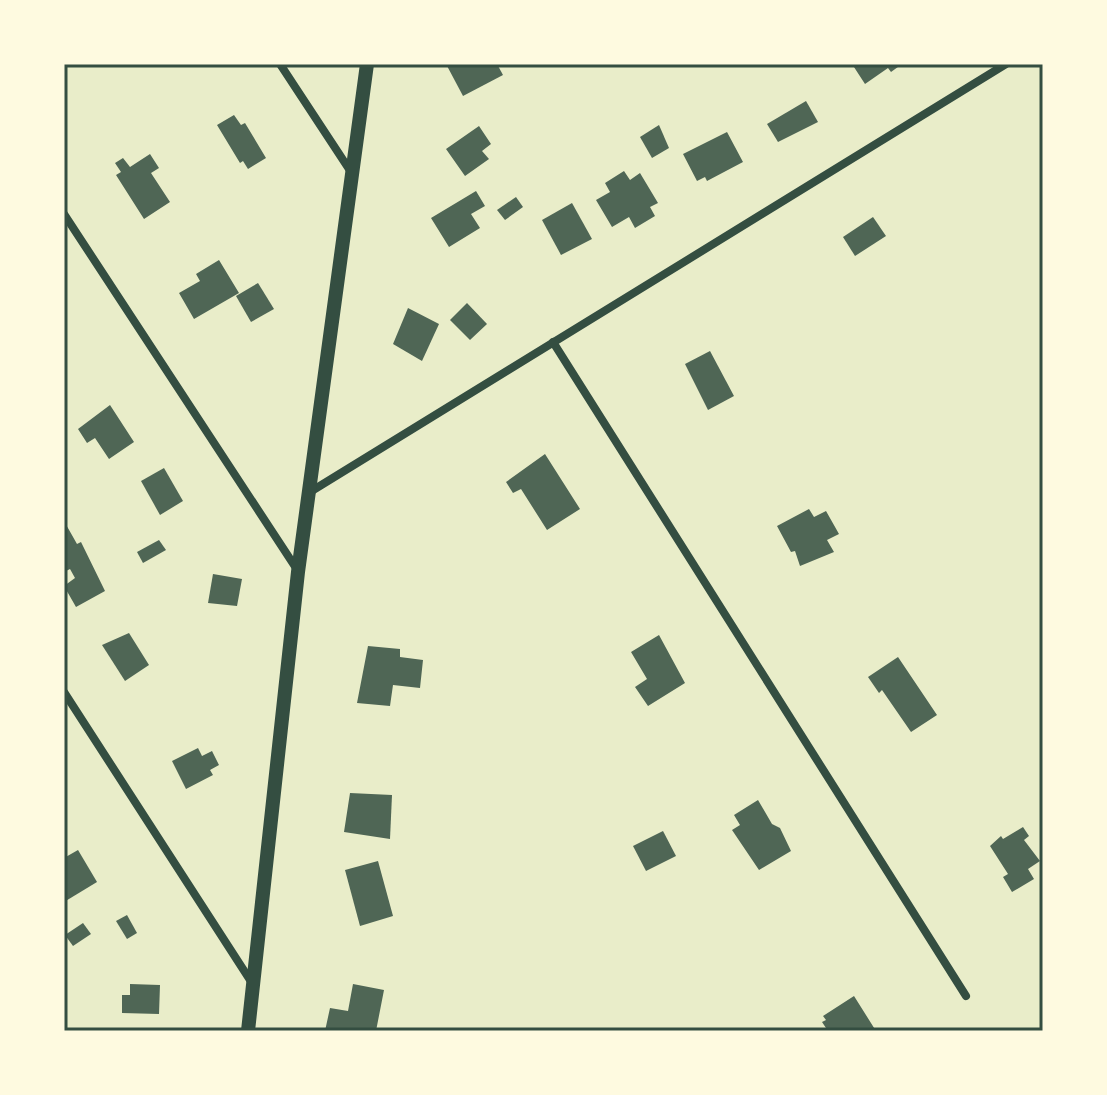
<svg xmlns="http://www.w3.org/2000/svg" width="1107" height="1095" font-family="'Noto Sans',sans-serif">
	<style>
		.building { fill: #4f6655 }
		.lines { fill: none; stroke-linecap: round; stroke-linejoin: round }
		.minor { stroke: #344e41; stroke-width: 8 }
		.tertiary { stroke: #344e41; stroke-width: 14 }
		.neatline { fill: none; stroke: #344e41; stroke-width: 3 }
	</style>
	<rect width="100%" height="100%" fill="#e9edc9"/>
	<g class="building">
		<polygon points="446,64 497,64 503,75 463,96"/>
		<polygon points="852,64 902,64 891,72 888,68 865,84"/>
		<polygon points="806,101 818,122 778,142 767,124"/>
		<polygon points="234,115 241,125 245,123 266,158 248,169 243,161 240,163 217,125"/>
		<polygon points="659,125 669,148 652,158 640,137"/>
		<polygon points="479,126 491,144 482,151 489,159 465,176 446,149"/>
		<polygon points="727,132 743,162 707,181 705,177 697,181 683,154"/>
		<polygon points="150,154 159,168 151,173 170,202 144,219 116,175 121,172 115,163 123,158 130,167"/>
		<polygon points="624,171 630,180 640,173 658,203 650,207 655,216 635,228 629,217 612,227 596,200 610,192 605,183"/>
		<polygon points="476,191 485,206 471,214 480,228 449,247 431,218"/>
		<polygon points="516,197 523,207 505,220 497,210"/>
		<polygon points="572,203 592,239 561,255 542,220"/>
		<polygon points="873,217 886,236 855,256 843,237"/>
		<polygon points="219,260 239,293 194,319 179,293 200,281 196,274"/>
		<polygon points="258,283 274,309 251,322 236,296"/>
		<polygon points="467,303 487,324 470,340 450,320"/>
		<polygon points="408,308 439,324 422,361 393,344"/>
		<polygon points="710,351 734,396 708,410 685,364"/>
		<polygon points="110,405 134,442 109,459 95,438 87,443 78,429"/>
		<polygon points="545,454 580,509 547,530 521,489 513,493 506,482"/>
		<polygon points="164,468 183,501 160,515 141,481"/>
		<polygon points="809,509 814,517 826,511 839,534 827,540 834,552 800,566 795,551 791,552 777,526"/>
		<polygon points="64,521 77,544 81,542 105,591 76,607 64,586 75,578 70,569 64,572"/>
		<polygon points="159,540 166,550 143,563 137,552"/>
		<polygon points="213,574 242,579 237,606 208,603"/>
		<polygon points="129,633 149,665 125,681 102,645"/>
		<polygon points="659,635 685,683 648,706 635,687 647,679 631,652"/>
		<polygon points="368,646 400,649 400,657 423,660 420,688 393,685 390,706 357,703"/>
		<polygon points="898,657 937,715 911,732 882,690 879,693 868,677"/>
		<polygon points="198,748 202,756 212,751 219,765 210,770 213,775 186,789 172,761"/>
		<polygon points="350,793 392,795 390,839 344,832"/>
		<polygon points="758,800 772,824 780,828 791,851 759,870 732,830 740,825 734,815"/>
		<polygon points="1023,827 1029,836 1024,840 1040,861 1028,869 1034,879 1012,892 1003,877 1008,874 990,846 1001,836 1003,839"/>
		<polygon points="663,831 676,856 646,871 633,846"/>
		<polygon points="78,850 97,882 64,902 64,858"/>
		<polygon points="378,861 393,916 360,926 345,870"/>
		<polygon points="127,915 137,933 127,939 116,921"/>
		<polygon points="83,923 91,934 73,946 65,935"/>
		<polygon points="130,984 160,985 159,1014 122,1013 122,995 130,995"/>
		<polygon points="353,984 384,990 376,1031 325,1031 330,1008 348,1011"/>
		<polygon points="854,996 876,1031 828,1031 822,1022 826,1020 823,1016"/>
	</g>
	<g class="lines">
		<g class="minor">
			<polyline points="280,64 351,172"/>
			<polyline points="64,214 298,571"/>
			<polyline points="553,342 966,996"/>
			<polyline points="310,492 1006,64"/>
			<polyline points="64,692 252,983"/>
		</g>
		<polyline class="tertiary" points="248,1031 298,572 367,64"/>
	</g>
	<rect width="1107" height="1095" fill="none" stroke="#fefae0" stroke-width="132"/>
	<rect x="66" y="66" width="975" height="963" class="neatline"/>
</svg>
